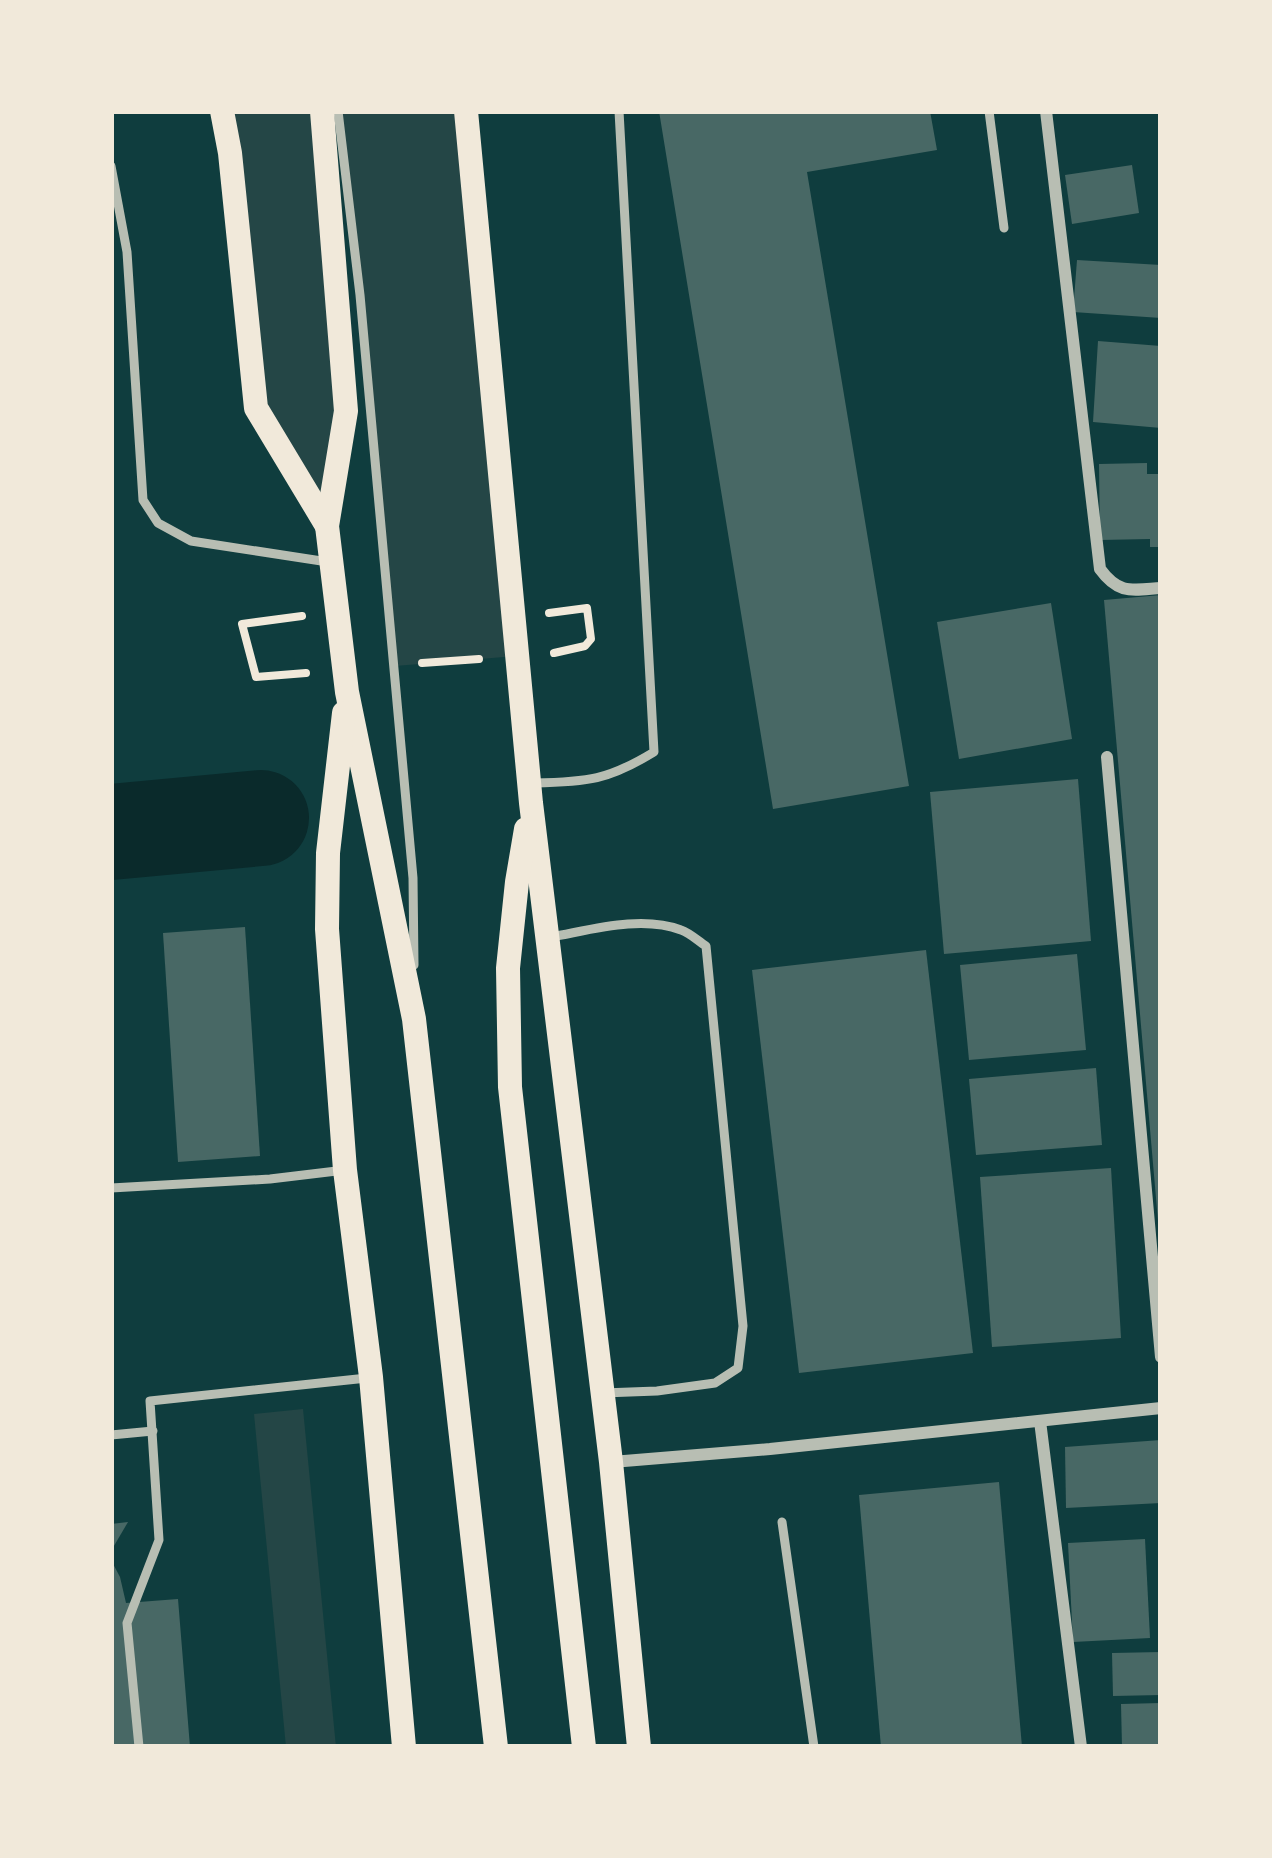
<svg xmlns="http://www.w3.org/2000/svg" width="1272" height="1858" font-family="'Times New Roman',serif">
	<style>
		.green { fill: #244646 }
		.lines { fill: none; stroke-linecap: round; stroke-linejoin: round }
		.river { stroke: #0a2a2b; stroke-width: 96 }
		.building { fill: #486865 }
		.path { stroke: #f1e9da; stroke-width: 8 }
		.service { stroke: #b8beb3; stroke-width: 9 }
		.minor { stroke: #b8beb3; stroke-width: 12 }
		.secondary { stroke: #f1e9da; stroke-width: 24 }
	</style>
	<rect width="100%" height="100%" fill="#0f3d3e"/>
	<g class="green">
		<polygon points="222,111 319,111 346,411 327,526 256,408"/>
		<polygon points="337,111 466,111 517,656 395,666"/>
		<polygon points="303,1409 336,1747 286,1747 254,1414"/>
	</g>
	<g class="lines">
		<polyline class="river" points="111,832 261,818"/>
	</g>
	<g class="building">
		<polygon points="659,111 930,111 937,150 807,172 909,786 773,809"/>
		<polygon points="1132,165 1139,213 1072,224 1065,175"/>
		<polygon points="1077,260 1161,265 1161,318 1073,312"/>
		<polygon points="1098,341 1161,346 1161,428 1093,422"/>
		<polygon points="1147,463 1147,474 1161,474 1161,547 1150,547 1150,539 1100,540 1099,464"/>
		<polygon points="1161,595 1161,1220 1158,1221 1104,600"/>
		<polygon points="1051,603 1072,739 959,759 937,622"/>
		<polygon points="1078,779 1091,941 944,954 930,792"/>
		<polygon points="245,927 260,1156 178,1162 163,933"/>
		<polygon points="926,950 973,1353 799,1373 752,970"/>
		<polygon points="1077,954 1086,1050 969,1060 960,965"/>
		<polygon points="1096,1068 1102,1145 976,1155 969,1079"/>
		<polygon points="1111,1168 1121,1338 992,1347 980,1177"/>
		<polygon points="1161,1440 1161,1503 1066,1508 1065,1447"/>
		<polygon points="999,1482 1022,1747 881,1747 859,1495"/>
		<polygon points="128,1522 111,1551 111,1524"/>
		<polygon points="1145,1539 1150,1638 1073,1642 1068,1543"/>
		<polygon points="111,1560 120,1577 126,1603 178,1599 190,1747 111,1747"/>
		<polygon points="1161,1652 1161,1695 1113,1696 1112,1653"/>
		<polygon points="1161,1703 1161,1747 1122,1747 1121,1704"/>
	</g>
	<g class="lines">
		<g class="path">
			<polyline points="549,613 587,608 591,639 585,646 554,653"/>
			<polyline points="302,616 242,624 256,677 306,673"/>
			<polyline points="422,663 479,659"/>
		</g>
		<g class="service">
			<polyline points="338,111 360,295 413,878 414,965"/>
			<polyline points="989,111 1004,228"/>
			<polyline points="111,166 127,252 143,500 158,523 191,541 328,562"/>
			<path d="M534,783C588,782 608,780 654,752L619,111"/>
			<path d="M551,937C591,930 641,915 681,930C690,933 698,941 706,946L743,1326L738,1368L715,1383L657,1391L603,1393"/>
			<polyline points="111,1188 270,1179 345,1170"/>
			<polyline points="111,1435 153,1431"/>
			<polyline points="782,1522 814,1747"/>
			<polyline points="139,1747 127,1623 159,1540 150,1401 367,1378"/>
		</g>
		<g class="minor">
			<path d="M1046,111L1100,569C1119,595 1132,590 1161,588"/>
			<polyline points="1107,757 1161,1357"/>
			<polyline points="1040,1421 1081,1747"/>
			<polyline points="612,1462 770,1449 1161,1408"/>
		</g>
		<g class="secondary">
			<polyline points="222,111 230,153 256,408 327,526"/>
			<polyline points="322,111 346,411 327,526 347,692 414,1019 496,1747"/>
			<polyline points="466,111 531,803 611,1462 639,1747"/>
			<polyline points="344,713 328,853 327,929 345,1170 371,1377 404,1747"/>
			<polyline points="526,829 517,882 508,968 510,1087 584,1747"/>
		</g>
	</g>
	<rect width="1272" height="1858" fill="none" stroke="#f1e9da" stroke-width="228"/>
</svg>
